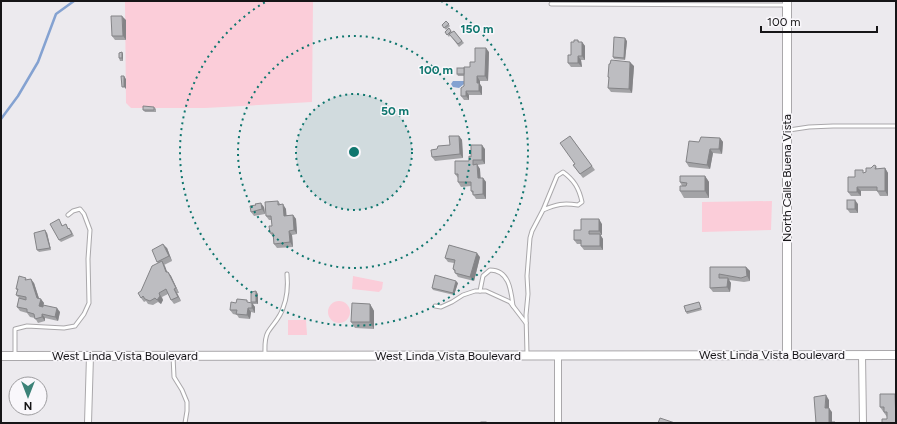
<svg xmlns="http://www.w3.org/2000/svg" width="897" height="424" font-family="Figtree,sans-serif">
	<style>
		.green { fill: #fbcdd9 }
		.water { fill: #84a2d1 }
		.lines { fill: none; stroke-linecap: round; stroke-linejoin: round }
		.stream { stroke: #84a2d1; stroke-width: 2.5 }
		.service-casing { stroke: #aaa8ab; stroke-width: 5 }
		.minor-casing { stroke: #aaa8ab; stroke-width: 8 }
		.tertiary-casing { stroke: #aaa8ab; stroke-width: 10 }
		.service { stroke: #fff; stroke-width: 3 }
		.minor { stroke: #fff; stroke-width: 6 }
		.tertiary { stroke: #fff; stroke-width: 8 }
		.wall { fill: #a3a3a6 }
		.shaded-wall { fill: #848487 }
		.building { fill: #bdbdc1; stroke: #848487 }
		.ring { fill: none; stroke: #0f766e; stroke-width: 2; stroke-dasharray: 2 4 }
		.labels { text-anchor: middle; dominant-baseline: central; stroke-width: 3; stroke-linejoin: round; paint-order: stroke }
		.street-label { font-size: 12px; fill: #161517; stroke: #f9f7fb }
		.centre { fill: #0f766e; stroke: #f9f7fb; stroke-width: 2 }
		.ring-label { font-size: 12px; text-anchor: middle; font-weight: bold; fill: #0f766e; stroke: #f9f7fb; stroke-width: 3; stroke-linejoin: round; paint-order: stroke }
	</style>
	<rect width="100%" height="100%" fill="#eceaee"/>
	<g class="green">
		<polygon points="125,1 313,1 312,102 205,108 131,108 126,103"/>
		<polygon points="772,201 771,230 702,232 702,202"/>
		<polygon points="353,276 383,282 382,289 379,292 352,289"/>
		<circle cx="339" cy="312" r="11"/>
		<polygon points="288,320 306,320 307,335 288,335"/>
	</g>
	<polygon class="water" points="453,81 464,81 464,84 459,88 453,87 451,84"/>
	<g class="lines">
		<polyline class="stream" points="1,119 18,96 38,62 56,14 74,1"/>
		<defs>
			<g id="service">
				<polyline points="551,4 787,5"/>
				<polyline points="789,130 809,127 833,126 896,126"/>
				<path d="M480,291L483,276L490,270C509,270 511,290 513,306"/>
				<polyline points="435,306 441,307 452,302 463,295 475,291 486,291 510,302 526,323"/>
				<path d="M265,354C265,347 264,339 268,332C273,324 280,318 283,308C287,298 288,285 287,274"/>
				<path d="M527,354L526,315L528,294L527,276L530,238L532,231L543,210L557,176L563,172C574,180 579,188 582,202L578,205C563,203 557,204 543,210"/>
				<polyline points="15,355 15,329 27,326 64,328 75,326 84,314 89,303 88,259 90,230 84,214 80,209 73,211 68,215"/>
				<polyline points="173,356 174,377 182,390 187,402 187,411 185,423"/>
			</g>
			<g id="minor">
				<polyline points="862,355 863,423"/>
				<polyline points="88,423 90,356"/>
				<polyline points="558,423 558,356"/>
			</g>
			<g id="tertiary">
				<polyline points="787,1 787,355"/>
				<polyline points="1,356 896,355"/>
			</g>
		</defs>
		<use href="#service" class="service-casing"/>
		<use href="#minor" class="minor-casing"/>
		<use href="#tertiary" class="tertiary-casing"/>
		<use href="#service" class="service"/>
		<use href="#minor" class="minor"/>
		<use href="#tertiary" class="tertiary"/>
	</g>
	<g class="wall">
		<polygon points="126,20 126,40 115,40 112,36"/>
		<polygon points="446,21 450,26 446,30 442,25"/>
		<polygon points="449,28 452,32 454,31 464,43 459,47 450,35 449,37 445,32"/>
		<polygon points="578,40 579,42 582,42 585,46 585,60 581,60 582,67 571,67 568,63 571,55 574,42"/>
		<polygon points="627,41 625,60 614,59 613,57"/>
		<polygon points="122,52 123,54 123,61 120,61 119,58"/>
		<polygon points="489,52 488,81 480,81 480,84 482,87 482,95 469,95 469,100 464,100 461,96 464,86 464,76 458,76 457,74 464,68 470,67 475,62"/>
		<polygon points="634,66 632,93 611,92 608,88 609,78 608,77"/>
		<polygon points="154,107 156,109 156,112 145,112 143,110"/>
		<polygon points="459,136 462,140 463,158 435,161 432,157 437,149 450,145"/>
		<polygon points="570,136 595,170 583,178 573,165 575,164"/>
		<polygon points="720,138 723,142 722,154 713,153 710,169 689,167 686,162 699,142"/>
		<polygon points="485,149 485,164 477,165 480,169 480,178 483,178 486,182 486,199 476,199 471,191 471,186 461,187 458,182 458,178 455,174 469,161 471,157"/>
		<polygon points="876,166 877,169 885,168 888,173 888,196 880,196 877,191 861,191 861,196 851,196 848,192 855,177 866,172"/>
		<polygon points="705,176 709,182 709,198 684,198 680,191 682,186 680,182"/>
		<polygon points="278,201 281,205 286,209 286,215 293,215 296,219 297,234 292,235 293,247 277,248 274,244 273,237 270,233 272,226 272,220 269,220 266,216"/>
		<polygon points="858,204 858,213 850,213 847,209"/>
		<polygon points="264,207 265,214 254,216 251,212"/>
		<polygon points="60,222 63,226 66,224 68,229 71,230 74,236 61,242 59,240"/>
		<polygon points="602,224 602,235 600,235 603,239 603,250 584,250 581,246 581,244 577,244 574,240 581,230"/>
		<polygon points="47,233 51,250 39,252 37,250"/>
		<polygon points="167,248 172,261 164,265 167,272 168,272 171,276 179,293 177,293 181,301 174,304 171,300 168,294 162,297 163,300 161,304 158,302 153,305 148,304 146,301 144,302 141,298 141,291 158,263 157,262"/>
		<polygon points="480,257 474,281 458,277 453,269 454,263 448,262 445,258"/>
		<polygon points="710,267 746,267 750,271 750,281 744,282 729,280 731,283 730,292 713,292 710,288"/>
		<polygon points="27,280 34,283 39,298 44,303 43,305 60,312 58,321 45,318 45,321 38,323 35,318 30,317 27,313 20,311 17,307 19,298 16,295 17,290 16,289"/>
		<polygon points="458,283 454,295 433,290 432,288"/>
		<polygon points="258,294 258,304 253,304 255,307 255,313 251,312 250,319 239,318 237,315 233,314 230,310 236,303 251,303"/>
		<polygon points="370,304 374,311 374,329 355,328 351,322"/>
		<polygon points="700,305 702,310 687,314 686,312"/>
		<polygon points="895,394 896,395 896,423 887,419 887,417 880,407"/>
	</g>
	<g class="shaded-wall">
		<polygon points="122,16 126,20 126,40 123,36"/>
		<polygon points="625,38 627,41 625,60 624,58"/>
		<polygon points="582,42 585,46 585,60 582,56"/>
		<polygon points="486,48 489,52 488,81 485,76"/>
		<polygon points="122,52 123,54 123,61 122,58"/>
		<polygon points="578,56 581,60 582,67 578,63"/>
		<polygon points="630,62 634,66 632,93 629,89"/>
		<polygon points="124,76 126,79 126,89 124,87"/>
		<polygon points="477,76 480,81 480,84 482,87 482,95 479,91 477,83"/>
		<polygon points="466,91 469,95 469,100 466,96"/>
		<polygon points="459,136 462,140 463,158 460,154"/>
		<polygon points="720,138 723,142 722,154 719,149"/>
		<polygon points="482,145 485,149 485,164 482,160"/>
		<polygon points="710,149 713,153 710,169 707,165"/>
		<polygon points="477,164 480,169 481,182 478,178"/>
		<polygon points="885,168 888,173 888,196 885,191"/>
		<polygon points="705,176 709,182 709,198 705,191"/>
		<polygon points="483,178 486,182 486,199 483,194"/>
		<polygon points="857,187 861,191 861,196 857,192"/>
		<polygon points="855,200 858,204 858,213 855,209"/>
		<polygon points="261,203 264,207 265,214 262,209"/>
		<polygon points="283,204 286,209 287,220 284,216"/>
		<polygon points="293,215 296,219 297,234 294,230"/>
		<polygon points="599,219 602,224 602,235 599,231"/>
		<polygon points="45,230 47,233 51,250 50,248"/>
		<polygon points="289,231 292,235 293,247 290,242"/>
		<polygon points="600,234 603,239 603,250 600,246"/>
		<polygon points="163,244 167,248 172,261 169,256"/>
		<polygon points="477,253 480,257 474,281 470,277"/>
		<polygon points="162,261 165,266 169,277 166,272"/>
		<polygon points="746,267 750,271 750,281 747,276"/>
		<polygon points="168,272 171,276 179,293 176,288"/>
		<polygon points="728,278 731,283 730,292 727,287"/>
		<polygon points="31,279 34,283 40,302 41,299 44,303 42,311 39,306 37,298"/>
		<polygon points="456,281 458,283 454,295 453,293"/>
		<polygon points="174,289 177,293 181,301 178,297"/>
		<polygon points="256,291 258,294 258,304 256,302"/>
		<polygon points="159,293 163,300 161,304 157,300"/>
		<polygon points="252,303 255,307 255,313 252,308"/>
		<polygon points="370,304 374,311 374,329 370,322"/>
		<polygon points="57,308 60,312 58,321 55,317"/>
		<polygon points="248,308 251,312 250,319 247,315"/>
		<polygon points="42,314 45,318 45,321 42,317"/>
		<polygon points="826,395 829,400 829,408 832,412 832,423 829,423 825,408"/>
	</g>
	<g class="building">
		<polygon points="111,16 122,16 123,36 112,36"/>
		<polygon points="446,21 449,24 444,28 442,25"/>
		<polygon points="449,28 451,31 447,35 445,32"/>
		<polygon points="454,31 462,41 458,44 449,34"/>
		<polygon points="614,37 625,38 624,58 613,57"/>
		<polygon points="574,40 578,40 578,42 582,42 582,56 578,56 578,63 568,63 568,55 571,55 571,42 574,42"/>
		<polygon points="475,48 486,48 485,76 477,76 477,83 479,83 479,91 466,91 466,96 461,96 461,88 464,86 464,67 470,67 470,62 475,62"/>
		<polygon points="122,52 122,58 119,58 119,53"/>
		<polygon points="611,60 630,62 629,89 608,88 609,77 608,77 609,64 610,64"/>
		<rect x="457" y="68" width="7" height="6"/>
		<polygon points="121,76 124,76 124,87 122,87"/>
		<polygon points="143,106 154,107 154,110 143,110"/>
		<polygon points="449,136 459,136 460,154 432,157 431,150 437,149 438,146 450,145"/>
		<polygon points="570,136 592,166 580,174 573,165 575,164 560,143"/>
		<polygon points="701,137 720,138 719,149 710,149 707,165 686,162 689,141 699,142"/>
		<polygon points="471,145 482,145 482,160 473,160 473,165 477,164 478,178 483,178 483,194 473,195 473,191 471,191 471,182 458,182 458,174 455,174 455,161 469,161 469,156 471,157"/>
		<polygon points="874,165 876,166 875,169 885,168 885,191 877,191 877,187 857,187 857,192 848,192 848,177 855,177 855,170 863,170 863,173 866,172 866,168 871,168"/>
		<polygon points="680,176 705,176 705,191 680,191 680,186 686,186 687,183 680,182"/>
		<rect x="847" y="200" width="8" height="9"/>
		<polygon points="278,201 278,205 283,204 284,216 293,215 294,230 289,231 290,242 274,244 273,233 270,233 269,226 272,226 271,216 266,216 265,202"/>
		<polygon points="261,203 262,209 251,212 250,206 256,205 255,204"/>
		<polygon points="59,219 62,226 66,224 68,229 69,228 72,234 59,240 50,224"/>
		<polygon points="581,219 599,219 599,231 589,231 589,234 600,234 600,246 581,246 581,240 574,240 574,230 581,230"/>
		<polygon points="45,230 50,248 37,250 34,233"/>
		<polygon points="163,244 169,256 157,262 152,250"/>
		<polygon points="449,245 477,253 470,277 455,273 455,270 453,269 455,260 445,258"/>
		<polygon points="162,261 166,272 168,272 176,288 174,289 178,297 171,300 166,289 159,293 160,296 157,300 155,298 150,301 145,299 143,296 141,298 138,293 141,291 152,266"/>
		<polygon points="710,267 746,267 747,276 741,278 719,274 719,278 728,278 727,287 710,288"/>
		<polygon points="435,275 456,281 453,293 432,288"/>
		<polygon points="19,276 26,278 25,280 31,279 37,298 41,299 39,306 43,307 43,305 57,308 55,317 42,314 42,317 35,319 34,314 27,312 27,309 17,307 19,298 26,300 26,297 16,295 18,289 16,289"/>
		<polygon points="256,291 256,302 251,302 251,292"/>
		<polygon points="237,299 247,300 247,302 252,303 252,308 248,308 247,315 236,314 237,310 230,310 231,302 236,303"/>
		<polygon points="699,302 701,308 686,312 684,306"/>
		<polygon points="352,303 370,304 370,322 351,322"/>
		<polygon points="880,394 895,394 896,423 882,423 882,419 887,419 887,412 884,412 884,407 880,407"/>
		<polygon points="826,395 825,408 829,408 829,422 835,422 835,423 816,423 814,397"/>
		<polygon points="660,418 675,423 658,423"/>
		<rect x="481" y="422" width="5" height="1"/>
	</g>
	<circle cx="354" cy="152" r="58" fill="#0f766e" fill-opacity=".12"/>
	<g class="ring">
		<circle cx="354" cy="152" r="58"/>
		<circle cx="354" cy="152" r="116"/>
		<path d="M441 1A174 174 0 1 1 267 1"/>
	</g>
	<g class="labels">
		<g class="street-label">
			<text transform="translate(787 178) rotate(-90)">North Calle Buena Vista</text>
			<text x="772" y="355">West Linda Vista Boulevard</text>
			<text x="125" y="356">West Linda Vista Boulevard</text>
			<text x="448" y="356">West Linda Vista Boulevard</text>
		</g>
	</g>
	<circle cx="354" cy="152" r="6" class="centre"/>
	<g class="ring-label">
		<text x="477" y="33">150 m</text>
		<text x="436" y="74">100 m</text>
		<text x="395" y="115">50 m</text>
	</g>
	<rect width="897" height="424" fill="none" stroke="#161517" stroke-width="4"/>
	<g transform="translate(28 396) rotate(180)"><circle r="19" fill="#f9f7fb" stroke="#9e9da0"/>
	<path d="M0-3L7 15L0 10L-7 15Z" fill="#3c8278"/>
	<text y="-6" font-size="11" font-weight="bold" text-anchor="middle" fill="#161517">N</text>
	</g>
	<path d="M761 26v6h116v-6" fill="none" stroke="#161517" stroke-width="2"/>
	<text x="767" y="26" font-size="12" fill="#161517" stroke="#f9f7fb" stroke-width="3" paint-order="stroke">100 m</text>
</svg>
